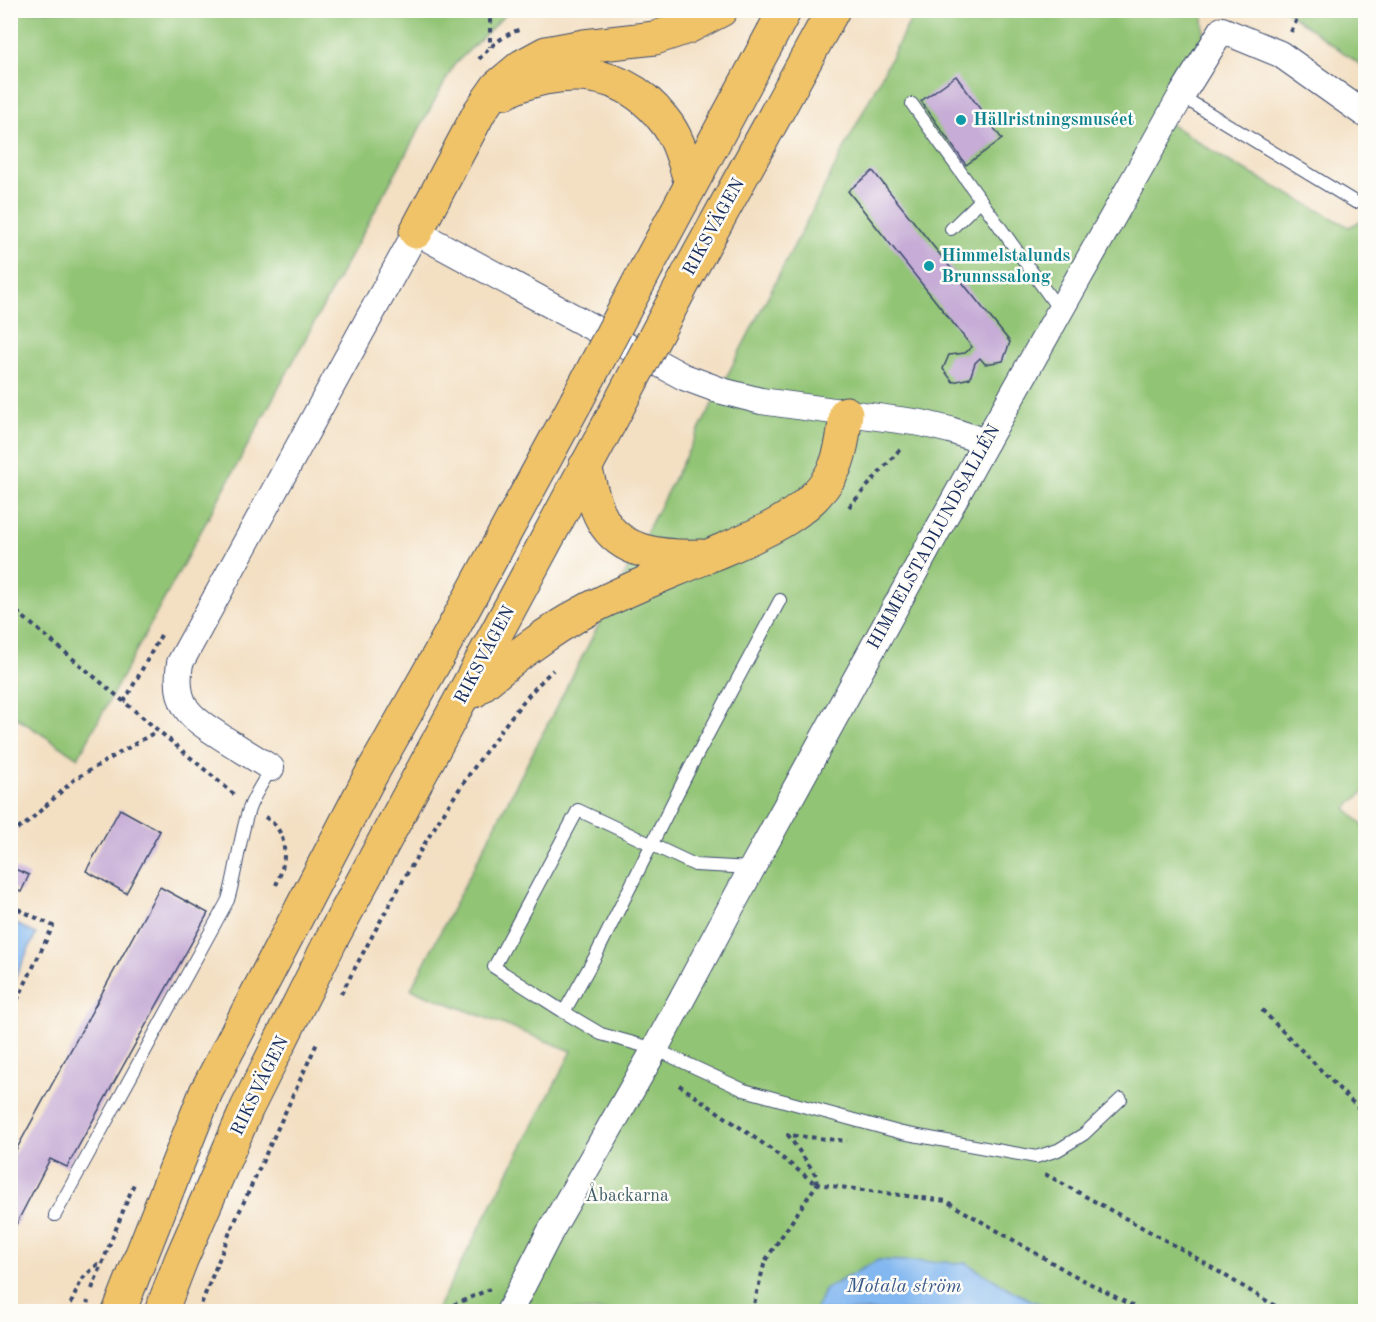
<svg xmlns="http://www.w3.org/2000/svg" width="1376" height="1322" font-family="'Old Standard TT',serif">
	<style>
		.green { fill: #92c474; stroke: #567a69; stroke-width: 1.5 }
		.water { fill: #82b7f0; stroke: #4e73a7; stroke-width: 1.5 }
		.building { fill: #c6acd6 }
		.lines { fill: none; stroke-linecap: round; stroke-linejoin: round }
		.service-casing { stroke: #3b496d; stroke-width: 14 }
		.minor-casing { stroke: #3b496d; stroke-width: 28 }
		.trunk-casing { stroke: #3b496d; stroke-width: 35 }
		.path { stroke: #3b496d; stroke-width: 4; stroke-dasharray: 4.5 4.5; stroke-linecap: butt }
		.service { stroke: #fff; stroke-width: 12 }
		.minor { stroke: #fff; stroke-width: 26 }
		.trunk { stroke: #f1c369; stroke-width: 33 }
		.trunk-bridge-casing { stroke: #3b496d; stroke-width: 35; stroke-linecap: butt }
		.trunk-bridge { stroke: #f1c369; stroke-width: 33 }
		.culture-dot { fill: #0f9aa8; stroke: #fdfcf7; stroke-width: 2 }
		.labels { text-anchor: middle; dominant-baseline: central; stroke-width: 5; stroke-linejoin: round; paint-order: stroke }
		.culture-label { font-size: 18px; font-weight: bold; fill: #0d838f; stroke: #fdfcf7; text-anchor: start }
		.street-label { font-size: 18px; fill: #1b2f5e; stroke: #fdfcf7 }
		.park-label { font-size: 18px; fill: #3f5c65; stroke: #fdfcf7 }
		.water-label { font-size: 20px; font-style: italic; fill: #3a588a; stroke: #fdfcf7 }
	</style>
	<rect width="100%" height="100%" fill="#fdfcf7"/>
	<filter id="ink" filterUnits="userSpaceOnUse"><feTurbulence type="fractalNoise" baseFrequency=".0167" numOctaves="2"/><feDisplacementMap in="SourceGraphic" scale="12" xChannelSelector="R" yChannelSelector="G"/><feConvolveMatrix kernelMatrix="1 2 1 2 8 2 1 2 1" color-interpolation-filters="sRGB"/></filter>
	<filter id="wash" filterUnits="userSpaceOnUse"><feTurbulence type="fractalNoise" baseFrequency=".008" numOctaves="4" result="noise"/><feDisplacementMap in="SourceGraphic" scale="24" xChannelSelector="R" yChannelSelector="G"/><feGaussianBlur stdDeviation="1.35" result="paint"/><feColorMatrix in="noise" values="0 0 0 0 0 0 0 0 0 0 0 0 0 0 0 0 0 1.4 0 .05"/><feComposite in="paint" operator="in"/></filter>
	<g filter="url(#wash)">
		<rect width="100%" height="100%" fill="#f3dfc2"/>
		<g class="green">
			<polygon points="10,11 509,11 454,65 78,758 11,714"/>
			<polygon points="915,11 1203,11 1204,39 1163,119 1228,161 1349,227 1365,219 1366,790 1346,808 1366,829 1365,1311 436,1311 572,1051 411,989"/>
			<polygon points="1286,11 1365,11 1365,68"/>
		</g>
		<g class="water">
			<polygon points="11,921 36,934 11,986"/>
			<polygon points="878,1260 966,1263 1018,1294 1055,1311 815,1311 825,1289"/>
		</g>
		<g id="blocks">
			<g class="building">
				<polygon points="956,76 1002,139 966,165 921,101"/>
				<polygon points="873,171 1010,342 1003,361 985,364 980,358 975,363 970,378 953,382 943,369 949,355 965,353 972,347 848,191"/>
				<polygon points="120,809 160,831 126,893 86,871"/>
				<polygon points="10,867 29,875 21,892 10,887"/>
				<polygon points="160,887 208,913 67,1167 50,1159 10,1236 10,1161"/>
			</g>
		</g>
	</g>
	<g filter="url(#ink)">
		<use href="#blocks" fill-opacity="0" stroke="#3b496d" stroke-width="1.5"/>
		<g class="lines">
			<defs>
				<g id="service">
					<polyline points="1181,96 1355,202"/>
					<polyline points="912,104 1060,311"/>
					<polyline points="951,229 981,200"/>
					<polyline points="780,600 690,768 595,957 564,1012 601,1034 655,1049 744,1090 902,1133 1036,1157 1058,1150 1084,1134 1121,1099"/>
					<polyline points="564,1012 494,967 578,810 695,865 752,868"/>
					<path d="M55,1215L228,900C237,870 239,839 249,809C254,795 264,781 271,768"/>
				</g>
				<g id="minor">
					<path d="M271,768C255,758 239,748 223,738C190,717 173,706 180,663L416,232L684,377L722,391L761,401L921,423L950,430L986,442"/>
					<polyline points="509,1312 550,1232 655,1049 752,868 986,442 1181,96 1222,30 1280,54 1366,115"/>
				</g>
				<g id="trunk">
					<path d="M506,92C517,85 532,81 545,78C593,69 633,80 664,120C679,138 684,162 691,183"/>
					<polyline points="416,232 480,111 497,87 522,66 546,53 584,46 655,38 688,27 721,10"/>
					<polyline points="648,265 785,10"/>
					<polyline points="687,276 833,10"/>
					<path d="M585,467C590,484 593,503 602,519C621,555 665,557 701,556"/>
					<path d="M474,691C510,661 547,631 589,609C627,589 667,574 706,557C752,537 812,517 835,467C842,450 844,431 846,413"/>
					<polyline points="119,1312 206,1092 367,782 442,649 576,402"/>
					<polyline points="161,1312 181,1260 247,1108 330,942 610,422"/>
				</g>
			</defs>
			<use href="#service" class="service-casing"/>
			<use href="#minor" class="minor-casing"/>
			<use href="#trunk" class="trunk-casing"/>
			<g class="path">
				<polyline points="490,10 490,47"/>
				<polyline points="1291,32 1301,10"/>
				<path d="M479,59C490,47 505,33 522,29"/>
				<polyline points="849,507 902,447"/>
				<polyline points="10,606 235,795"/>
				<polyline points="124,702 161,635"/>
				<path d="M265,817C290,832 287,861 276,885"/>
				<polyline points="10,834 27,823 75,779 157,731"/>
				<polyline points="10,905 53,926 10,1015"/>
				<path d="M341,994C386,910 430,827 486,751C507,722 527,694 553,670"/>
				<polyline points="1262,1010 1366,1116"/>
				<polyline points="679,1085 768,1147 816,1184"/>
				<polyline points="1045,1174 1183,1250 1285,1312"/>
				<polyline points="817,1184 816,1175 788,1135 847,1141"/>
				<polyline points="92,1289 135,1181"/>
				<polyline points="67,1312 82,1279 101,1261"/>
				<polyline points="85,1312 88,1301"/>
				<polyline points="198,1312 230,1232 318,1041"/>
				<polyline points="437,1312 490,1289"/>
				<polyline points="752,1312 765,1261 817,1184 946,1201 1070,1273 1144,1312"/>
			</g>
			<use href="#service" class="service"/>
			<use href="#minor" class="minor"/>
			<use href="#trunk" class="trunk"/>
			<defs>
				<g id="trunk-bridge">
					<polyline points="576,402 648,265"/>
					<polyline points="610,422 687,276"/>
				</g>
			</defs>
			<use href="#trunk-bridge" class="trunk-bridge-casing"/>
			<use href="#trunk-bridge" class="trunk-bridge"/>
		</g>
	</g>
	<g class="culture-dot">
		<circle cx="961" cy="120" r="6"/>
		<circle cx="929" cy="266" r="6"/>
	</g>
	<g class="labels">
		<g class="culture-label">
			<text x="973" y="120">Hällristningsmuséet</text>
			<text x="941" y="256">Himmelstalunds<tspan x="941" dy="21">Brunnssalong</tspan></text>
		</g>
		<g class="street-label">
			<text transform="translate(714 227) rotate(-61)">RIKSVÄGEN</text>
			<text transform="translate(934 537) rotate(-61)">HIMMELSTADLUNDSALLÉN</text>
			<text transform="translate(485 655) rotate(-62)">RIKSVÄGEN</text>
			<text transform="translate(260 1086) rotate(-64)">RIKSVÄGEN</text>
		</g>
		<g class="park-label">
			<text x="627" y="1196">Åbackarna</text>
		</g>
		<g class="water-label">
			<text x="904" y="1287">Motala ström</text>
		</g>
	</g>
	<rect width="1376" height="1322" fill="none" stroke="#fdfcf7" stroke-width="36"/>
</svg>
